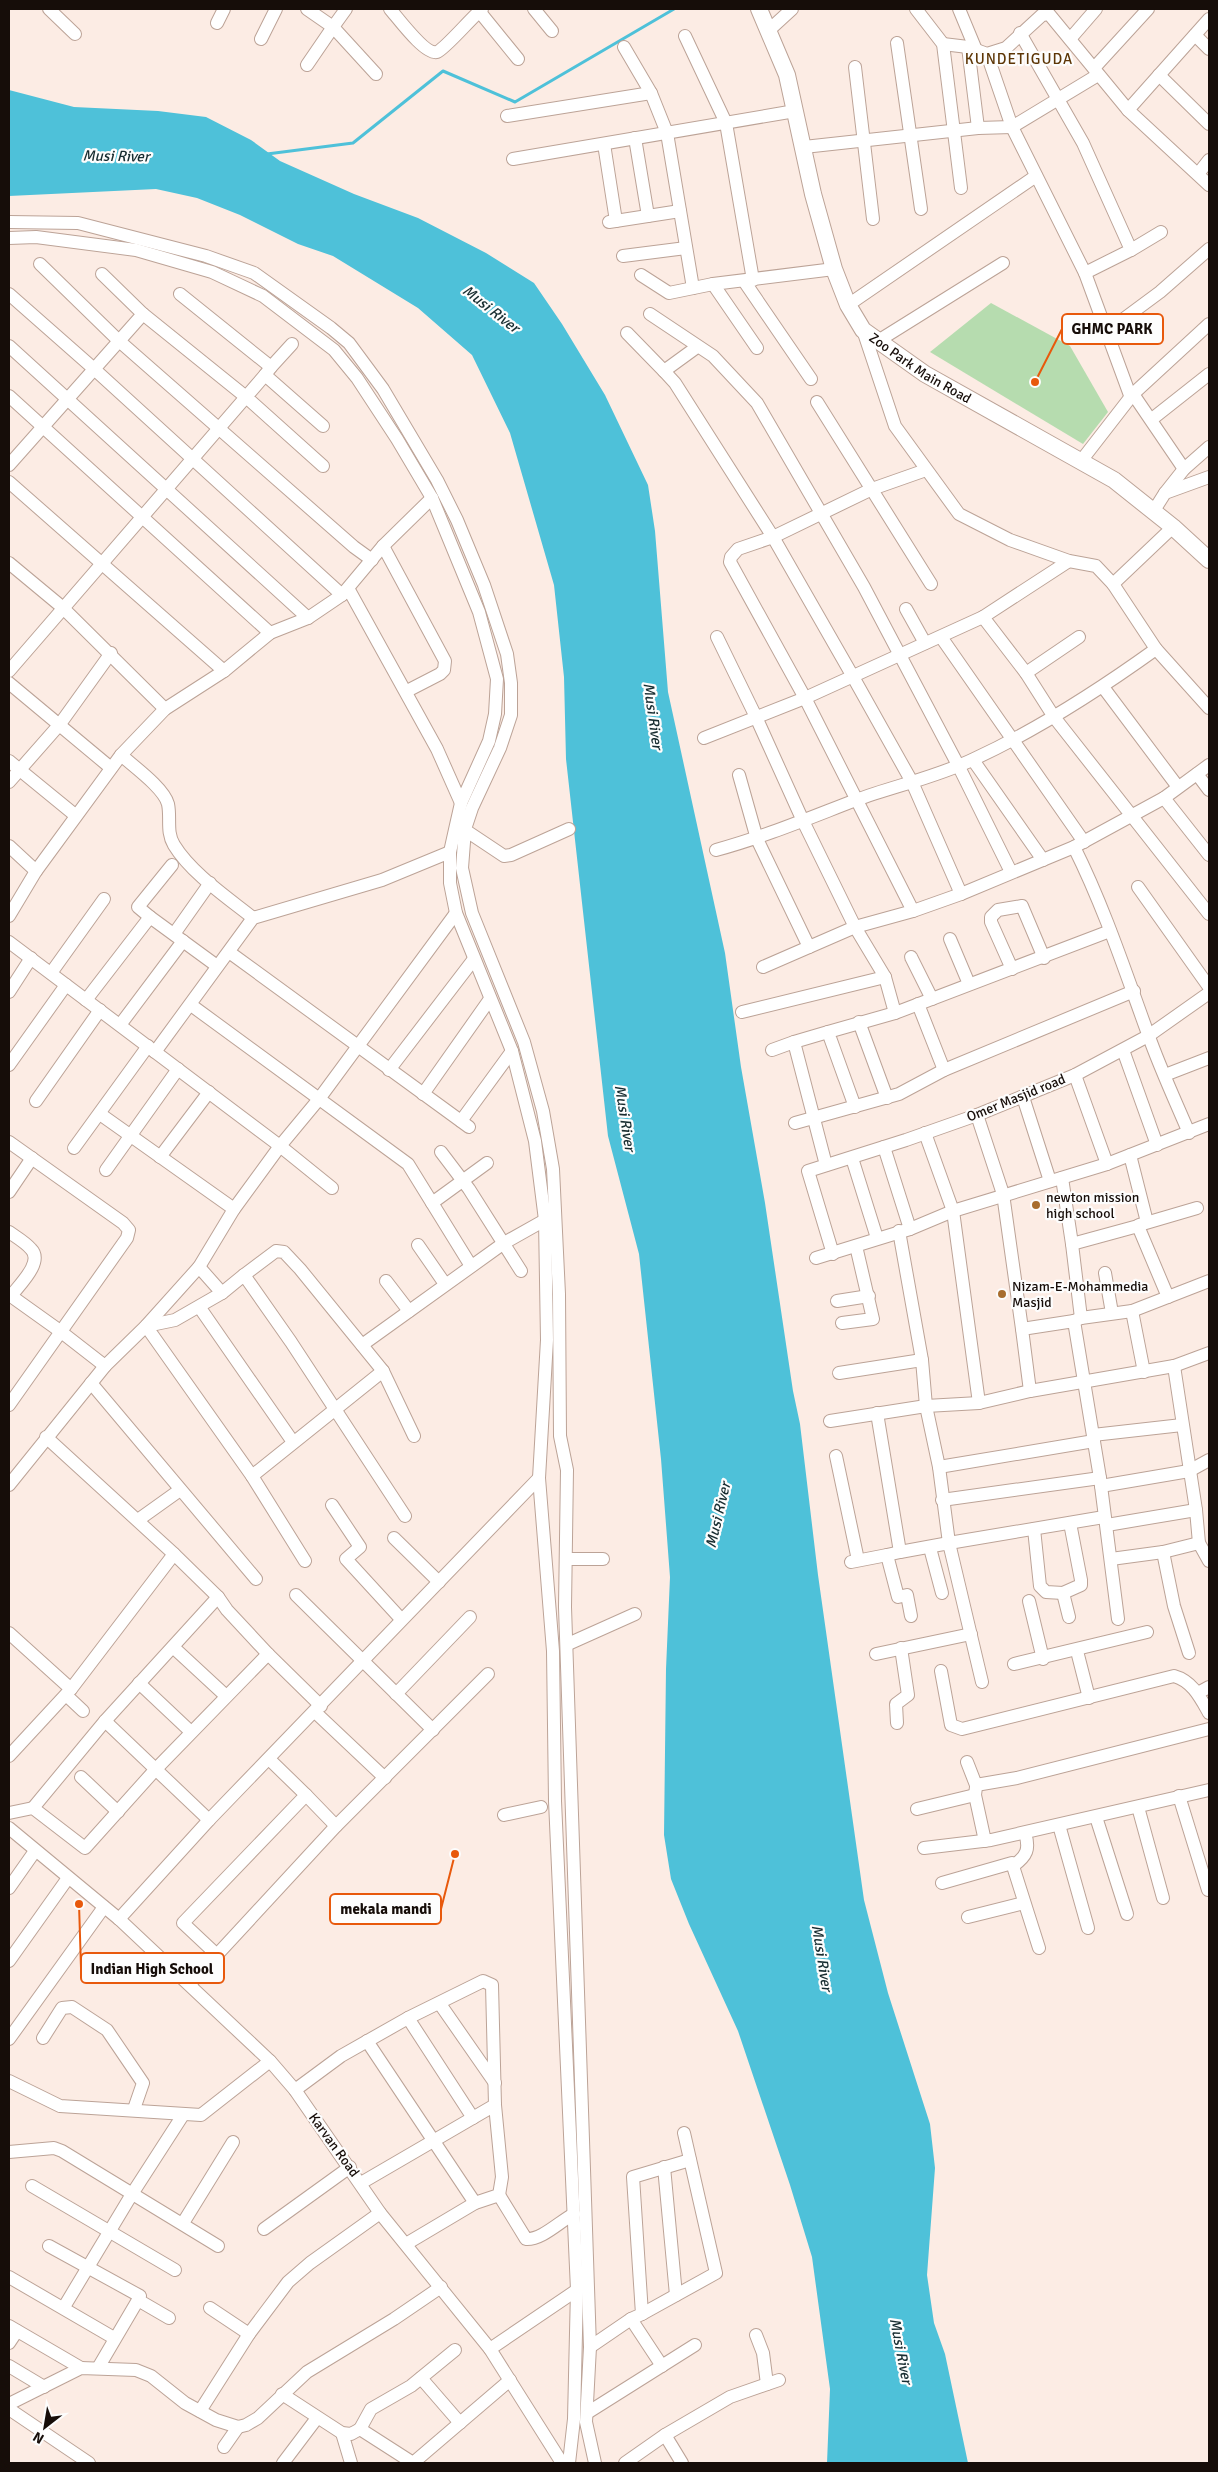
<svg xmlns="http://www.w3.org/2000/svg" width="1218" height="2472" font-family="Signika,sans-serif">
	<style>
		.green { fill: #b6dcaf }
		.water { fill: #4ec1d9 }
		.lines { fill: none; stroke-linecap: round; stroke-linejoin: round }
		.stream { stroke: #4ec1d9; stroke-width: 3 }
		.minor-casing { stroke: #bca397; stroke-width: 14 }
		.major-casing { stroke: #bca397; stroke-width: 18 }
		.minor { stroke: #fff; stroke-width: 12 }
		.major { stroke: #fff; stroke-width: 16 }
		.poi-dot { fill: #a86d2e; stroke: #fdfdfd; stroke-width: 2 }
		.labels { text-anchor: middle; dominant-baseline: central; stroke-width: 4.5; stroke-linejoin: round; paint-order: stroke }
		.street-label { font-size: 14px; fill: #160d09; stroke: #fdfdfd }
		.poi-label { font-size: 14px; fill: #160d09; stroke: #fdfdfd; text-anchor: start }
		.neighbourhood-label { font-size: 15px; letter-spacing: 1px; fill: #5d3606; stroke: #fdfdfd }
		.water-label { font-size: 15px; font-style: italic; fill: #182d31; stroke: #fdfdfd }
		.leader { fill: none; stroke: #e8590c; stroke-width: 2 }
		.callout-dot { fill: #e8590c; stroke: #fdfdfd; stroke-width: 2 }
		.callout { fill: #fdfdfd; stroke: #e8590c; stroke-width: 2 }
		.callout-label { font-size: 15px; text-anchor: middle; font-weight: bold; fill: #160d09 }
	</style>
	<rect width="100%" height="100%" fill="#fcece4"/>
	<polygon class="green" points="991,303 1070,346 1108,412 1083,444 930,352"/>
	<polygon class="water" points="9,90 74,107 158,111 206,117 251,140 280,161 354,194 418,218 486,253 534,283 562,324 605,395 648,485 655,531 668,692 725,953 741,1067 765,1203 793,1391 800,1424 818,1575 864,1900 888,1993 930,2124 935,2168 927,2275 934,2323 945,2354 968,2463 827,2463 830,2389 812,2257 790,2185 738,2031 689,1924 671,1879 664,1835 666,1669 670,1577 661,1459 639,1254 608,1136 566,759 564,677 554,585 510,433 472,355 418,308 333,256 298,244 240,215 197,198 156,189 9,196"/>
	<g class="lines">
		<polyline class="stream" points="267,154 353,143 443,71 515,102 674,9"/>
		<defs>
			<g id="minor">
				<polyline points="49,9 75,34"/>
				<polyline points="307,9 333,27 346,9"/>
				<path d="M390,9C398,18 425,55 437,52C445,49 472,17 482,9"/>
				<polyline points="534,9 552,31"/>
				<polyline points="916,9 943,44 961,188"/>
				<polyline points="959,9 976,50"/>
				<polyline points="479,11 518,59"/>
				<polyline points="217,23 224,9"/>
				<polyline points="768,31 792,9"/>
				<polyline points="1020,33 1083,143 1131,250 1085,273"/>
				<polyline points="1195,35 1209,49"/>
				<polyline points="685,36 726,123 753,280"/>
				<polyline points="261,39 276,9"/>
				<polyline points="1070,39 1096,9"/>
				<polyline points="897,43 921,209"/>
				<polyline points="943,44 968,47 987,54 1006,48 1042,15 1049,14 1128,110 1209,185"/>
				<polyline points="624,47 651,93 667,133 693,288"/>
				<polyline points="968,47 978,128"/>
				<polyline points="987,54 1012,127 1085,273 1131,398"/>
				<polyline points="307,65 333,27 376,74"/>
				<polyline points="855,67 873,219"/>
				<polyline points="1094,68 1148,9"/>
				<polyline points="1159,75 1209,124"/>
				<polyline points="1128,110 1209,19"/>
				<polyline points="507,116 651,93"/>
				<polyline points="635,138 648,216"/>
				<polyline points="604,144 616,221"/>
				<polyline points="804,147 978,128 1012,127 1098,75"/>
				<polyline points="513,159 795,111"/>
				<polyline points="1198,174 1209,160"/>
				<polyline points="9,222 78,223 206,256 254,273 331,328 349,343 383,389 437,480 457,520 484,585 507,654 511,683 511,715 500,748 472,808 465,829 462,868 472,913 524,1042 543,1111 553,1169 559,1294 560,1436 567,1470 565,1607 590,2347 586,2422 595,2463"/>
				<polyline points="609,222 680,211"/>
				<polyline points="9,238 36,237 136,250 212,272 263,296 334,350 357,378 397,439 432,498 479,612 497,679 495,714 489,741 461,803 456,825 450,852 450,883 456,913 512,1051 535,1141 545,1220 547,1340 539,1478 553,1651 555,1801 577,2290 574,2419 569,2463"/>
				<polyline points="1131,250 1161,232"/>
				<polyline points="623,256 686,248"/>
				<polyline points="40,264 118,340 354,547 372,560"/>
				<polyline points="641,275 669,293 713,284 834,269"/>
				<polyline points="744,281 811,379"/>
				<polyline points="713,284 757,348"/>
				<polyline points="9,294 93,368 342,595"/>
				<polyline points="180,294 271,367 265,375 323,426"/>
				<polyline points="848,305 1036,176"/>
				<polyline points="143,314 246,397 323,466"/>
				<polyline points="650,314 713,356 757,403 864,587 958,765 1011,872"/>
				<polyline points="863,330 895,426 959,514 1010,540 1069,561 1096,566 1113,584 1156,649 1209,708"/>
				<polyline points="1106,332 1160,292 1209,249"/>
				<polyline points="627,333 664,371 697,347"/>
				<polyline points="878,341 1003,263"/>
				<polyline points="9,346 308,618"/>
				<polyline points="271,367 292,344"/>
				<polyline points="664,371 675,383 773,537 852,675 912,782 961,894"/>
				<polyline points="1133,394 1184,469"/>
				<polyline points="9,396 270,633"/>
				<polyline points="817,402 931,584"/>
				<polyline points="1152,419 1209,374"/>
				<polyline points="1081,461 1133,394 1209,324"/>
				<polyline points="9,465 143,314 102,274"/>
				<polyline points="9,482 224,671"/>
				<polyline points="1165,493 1184,469 1209,447"/>
				<polyline points="1153,512 1165,493 1209,477"/>
				<polyline points="383,546 445,661 444,670 440,674 407,691"/>
				<polyline points="9,563 62,607 165,709"/>
				<polyline points="1113,584 1173,527"/>
				<polyline points="349,590 437,749 461,803"/>
				<polyline points="906,609 925,643"/>
				<polyline points="983,617 1026,673 1054,717 1209,914"/>
				<polyline points="717,637 756,717 803,821 855,927 885,977 895,1013"/>
				<polyline points="941,637 1084,842"/>
				<polyline points="9,671 265,375"/>
				<polyline points="1026,673 1079,637"/>
				<polyline points="9,683 111,768"/>
				<polyline points="1103,687 1178,787"/>
				<polyline points="704,738 805,698 983,617 1069,561"/>
				<path d="M121,755C133,766 164,788 168,804C171,818 166,832 174,845C191,873 228,898 253,918"/>
				<polyline points="973,760 1043,860"/>
				<polyline points="9,761 75,815"/>
				<polyline points="1197,774 1209,790"/>
				<polyline points="739,775 757,839 809,947"/>
				<polyline points="9,782 60,724 111,653"/>
				<polyline points="1164,798 1209,855"/>
				<polyline points="459,826 504,856 511,855 569,829"/>
				<polyline points="9,846 36,871"/>
				<path d="M1074,847C1104,907 1125,971 1148,1034C1160,1068 1175,1100 1189,1133"/>
				<path d="M716,850C764,837 809,818 856,800C894,786 937,777 974,759C1039,729 1099,690 1156,649"/>
				<polyline points="1138,887 1209,987"/>
				<polyline points="913,911 805,698 730,562 731,557 738,549 773,537 872,489 926,470"/>
				<polyline points="9,916 36,871 121,755 165,709 224,671 270,633 308,618 342,595 383,546 432,498"/>
				<polyline points="150,917 138,907 172,865"/>
				<polyline points="174,934 210,883"/>
				<polyline points="950,939 969,984"/>
				<polyline points="9,942 280,1146 332,1188"/>
				<polyline points="229,952 469,1127"/>
				<polyline points="911,957 932,999"/>
				<polyline points="763,967 855,927 913,911 961,894 1074,847 1164,798 1209,765"/>
				<polyline points="1012,969 991,922 991,917 998,910 1022,906 1044,958"/>
				<polyline points="51,973 104,899"/>
				<polyline points="9,992 31,958"/>
				<polyline points="86,1000 150,917 217,966"/>
				<polyline points="918,1004 944,1070"/>
				<polyline points="191,1005 408,1164 471,1266"/>
				<polyline points="742,1012 885,977"/>
				<polyline points="859,1022 887,1098"/>
				<polyline points="120,1025 183,941"/>
				<polyline points="772,1050 794,1042"/>
				<polyline points="1123,1050 1157,1145"/>
				<polyline points="155,1052 253,918 382,880 450,852"/>
				<polyline points="9,1065 66,985"/>
				<polyline points="389,1070 474,959"/>
				<polyline points="1075,1075 1107,1164"/>
				<polyline points="1165,1075 1209,1058"/>
				<polyline points="423,1094 490,999"/>
				<polyline points="1023,1097 1050,1181"/>
				<polyline points="36,1101 100,1010"/>
				<polyline points="855,1107 828,1032 895,1013 1110,931"/>
				<polyline points="100,1114 234,1209"/>
				<polyline points="977,1115 1003,1194 1022,1329"/>
				<polyline points="461,1121 512,1051"/>
				<polyline points="795,1123 899,1094 944,1070 1134,991"/>
				<polyline points="925,1133 953,1211 979,1403"/>
				<polyline points="9,1142 123,1223 129,1230 127,1238 9,1405"/>
				<polyline points="884,1147 910,1229"/>
				<polyline points="74,1148 148,1046"/>
				<polyline points="441,1152 469,1189 521,1271"/>
				<polyline points="1130,1155 1147,1222"/>
				<polyline points="160,1157 209,1092"/>
				<polyline points="852,1158 877,1238"/>
				<polyline points="826,1165 794,1042 828,1032"/>
				<polyline points="106,1170 178,1069"/>
				<polyline points="1062,1178 1072,1244"/>
				<polyline points="9,1192 32,1158"/>
				<polyline points="432,1203 487,1163"/>
				<polyline points="1139,1225 1197,1208"/>
				<polyline points="899,1231 922,1360 926,1406 939,1467 949,1543 1104,1517"/>
				<path d="M9,1232C16,1237 25,1242 31,1249C44,1262 19,1285 11,1296L60,1331L105,1366"/>
				<polyline points="418,1245 445,1284"/>
				<polyline points="833,1254 808,1171 906,1140 977,1115 1075,1075 1148,1036 1209,993"/>
				<polyline points="816,1258 910,1229 953,1211 1107,1164 1209,1124"/>
				<polyline points="199,1267 222,1293 244,1275 291,1342 405,1516"/>
				<polyline points="1105,1273 1112,1313"/>
				<polyline points="244,1275 276,1251 284,1252 300,1269 383,1371 414,1436"/>
				<polyline points="386,1281 409,1311"/>
				<polyline points="222,1293 175,1320 146,1326 252,1476 305,1561"/>
				<polyline points="837,1301 869,1296"/>
				<polyline points="200,1308 293,1442"/>
				<polyline points="1132,1311 1144,1372"/>
				<polyline points="1081,1318 1072,1244 1138,1226 1168,1297"/>
				<polyline points="1074,1321 1081,1318 1132,1311 1209,1281"/>
				<polyline points="842,1323 873,1319 856,1246"/>
				<polyline points="362,1345 504,1243 545,1220"/>
				<polyline points="1174,1366 1196,1510 1199,1543 1209,1561"/>
				<polyline points="839,1373 922,1360"/>
				<polyline points="91,1383 256,1579"/>
				<polyline points="1030,1391 1022,1329 1074,1321 1100,1478 1118,1619"/>
				<polyline points="877,1413 900,1552 949,1543 982,1682"/>
				<polyline points="830,1421 926,1406 979,1403 1030,1391 1174,1366 1209,1353"/>
				<polyline points="1093,1435 1182,1425"/>
				<polyline points="46,1437 174,1554 218,1597 227,1610 268,1654 321,1706"/>
				<polyline points="836,1456 858,1560"/>
				<polyline points="939,1467 1094,1441"/>
				<polyline points="252,1476 383,1371"/>
				<polyline points="9,1485 105,1366 146,1326 199,1267 234,1209 280,1146 319,1099 456,913"/>
				<polyline points="1101,1486 1189,1471 1209,1460"/>
				<polyline points="942,1500 1100,1478"/>
				<polyline points="332,1505 360,1547 346,1559 401,1619"/>
				<polyline points="138,1520 180,1490"/>
				<polyline points="1107,1525 1196,1510"/>
				<polyline points="1034,1529 1040,1586 1046,1592 1063,1593"/>
				<polyline points="394,1538 439,1582"/>
				<polyline points="930,1548 942,1593"/>
				<polyline points="900,1552 887,1555 898,1597 907,1595 911,1616"/>
				<polyline points="1163,1552 1174,1606 1189,1653"/>
				<polyline points="566,1559 603,1559"/>
				<polyline points="1111,1559 1163,1552 1199,1543"/>
				<polyline points="851,1562 887,1555"/>
				<polyline points="296,1595 433,1730"/>
				<polyline points="1029,1601 1043,1659"/>
				<polyline points="1069,1617 1063,1593 1081,1585 1081,1580 1070,1523"/>
				<polyline points="9,1633 71,1689"/>
				<polyline points="568,1644 635,1614"/>
				<polyline points="173,1647 226,1696"/>
				<polyline points="1077,1651 1089,1698"/>
				<polyline points="876,1654 971,1634"/>
				<polyline points="1014,1664 1147,1632"/>
				<path d="M941,1671L951,1725L962,1729L1174,1676C1192,1681 1200,1697 1209,1713"/>
				<polyline points="139,1683 191,1732"/>
				<polyline points="1198,1693 1209,1687"/>
				<polyline points="396,1694 470,1617"/>
				<polyline points="66,1695 83,1711"/>
				<polyline points="315,1712 385,1778"/>
				<polyline points="105,1721 209,1820"/>
				<polyline points="897,1723 896,1704 908,1695 901,1648"/>
				<polyline points="9,1756 71,1689 174,1554"/>
				<polyline points="967,1762 976,1785 1017,1778 1209,1729"/>
				<polyline points="81,1777 118,1812"/>
				<polyline points="976,1787 975,1795 985,1841"/>
				<polyline points="306,1795 336,1826"/>
				<polyline points="1179,1796 1208,1890"/>
				<polyline points="1138,1807 1163,1898"/>
				<polyline points="33,1808 105,1721 218,1597"/>
				<polyline points="917,1809 975,1795"/>
				<polyline points="9,1813 33,1808 85,1848 155,1770 268,1654"/>
				<polyline points="504,1815 541,1807"/>
				<polyline points="1096,1817 1127,1914"/>
				<polyline points="1059,1825 1088,1928"/>
				<polyline points="9,1828 119,1919 270,2061"/>
				<polyline points="924,1848 991,1840 1209,1790"/>
				<path d="M1013,1866C1027,1856 1030,1849 1025,1833"/>
				<polyline points="942,1883 1012,1863 1039,1948"/>
				<polyline points="9,1888 35,1851"/>
				<polyline points="968,1917 1024,1903"/>
				<polyline points="119,1919 209,1820 539,1478"/>
				<polyline points="216,1954 183,1923 306,1795 269,1759"/>
				<polyline points="9,1961 68,1878"/>
				<polyline points="190,1984 336,1826 488,1674"/>
				<polyline points="440,2004 495,2083"/>
				<polyline points="408,2018 473,2118"/>
				<polyline points="43,2038 62,2008 72,2007 107,2030 143,2083 134,2109"/>
				<polyline points="9,2039 104,1907"/>
				<polyline points="367,2041 475,2203"/>
				<polyline points="9,2081 60,2106 201,2115 270,2061 295,2090 380,2213 490,2349 562,2463"/>
				<polyline points="295,2090 341,2056 408,2018 483,1981 492,1985 495,2105 502,2177 499,2195 475,2203 406,2244"/>
				<polyline points="9,2152 54,2148 62,2151 218,2246"/>
				<polyline points="664,2167 676,2295"/>
				<polyline points="361,2183 495,2105"/>
				<polyline points="32,2186 175,2270"/>
				<path d="M499,2195L526,2239C542,2240 560,2221 574,2214"/>
				<polyline points="183,2223 233,2142"/>
				<polyline points="264,2229 350,2167"/>
				<polyline points="49,2246 140,2296 138,2300"/>
				<polyline points="9,2277 114,2338"/>
				<polyline points="64,2307 132,2194 183,2115"/>
				<polyline points="210,2308 249,2334 288,2282 310,2263 380,2213"/>
				<polyline points="642,2314 716,2273 684,2133"/>
				<polyline points="631,2319 642,2314 633,2177 690,2160"/>
				<polyline points="9,2326 81,2368"/>
				<polyline points="756,2335 763,2353 767,2384"/>
				<polyline points="9,2343 17,2331"/>
				<polyline points="590,2347 631,2319 662,2366"/>
				<polyline points="490,2349 577,2290"/>
				<polyline points="9,2366 44,2387"/>
				<polyline points="98,2368 138,2300 169,2318"/>
				<polyline points="421,2378 460,2423"/>
				<polyline points="282,2394 342,2433 351,2434 360,2429 413,2463 510,2380"/>
				<polyline points="9,2404 81,2368 136,2370 151,2376 185,2403 216,2420 238,2427 246,2425 258,2418 307,2372 394,2319 441,2287"/>
				<polyline points="9,2409 89,2463"/>
				<polyline points="200,2411 249,2334"/>
				<polyline points="587,2413 695,2345"/>
				<polyline points="360,2429 371,2409 411,2386 455,2350"/>
				<polyline points="342,2433 351,2463"/>
				<polyline points="665,2435 730,2397 779,2380"/>
				<polyline points="224,2447 238,2427"/>
				<polyline points="283,2463 317,2418"/>
				<polyline points="625,2463 665,2435 682,2463"/>
			</g>
			<g id="major">
				<path id="s1" d="M759,9L787,75L813,194L834,269L848,305L863,330L925,374L1114,480L1173,527L1209,560"/>
			</g>
		</defs>
		<use href="#minor" class="minor-casing"/>
		<use href="#major" class="major-casing"/>
		<use href="#minor" class="minor"/>
		<use href="#major" class="major"/>
	</g>
	<g class="poi-dot">
		<circle cx="1036" cy="1205" r="5"/>
		<circle cx="1002" cy="1294" r="5"/>
	</g>
	<g class="labels">
		<g class="street-label">
			<text stroke="none"><textPath href="#s1" startOffset="408">Zoo Park Main Road</textPath></text>
			<text transform="translate(1016 1098) rotate(-22)">Omer Masjid road</text>
			<text transform="translate(334 2145) rotate(54)">Karvan Road</text>
		</g>
		<g class="poi-label">
			<text x="1046" y="1197">newton mission<tspan x="1046" dy="16">high school</tspan></text>
			<text x="1012" y="1286">Nizam-E-Mohammedia<tspan x="1012" dy="16">Masjid</tspan></text>
		</g>
		<g class="neighbourhood-label">
			<text x="1019" y="59">KUNDETIGUDA</text>
		</g>
		<g class="water-label">
			<text transform="translate(116 156) rotate(1)">Musi River</text>
			<text transform="translate(491 309) rotate(38)">Musi River</text>
			<text transform="translate(653 716) rotate(82)">Musi River</text>
			<text transform="translate(625 1118) rotate(81)">Musi River</text>
			<text transform="translate(718 1515) rotate(-77)">Musi River</text>
			<text transform="translate(822 1958) rotate(81)">Musi River</text>
			<text transform="translate(901 2351) rotate(79)">Musi River</text>
		</g>
	</g>
	<path class="leader" d="M1035 382L1062 329M455 1854L441 1909M79 1904L81 1968"/>
	<g class="callout-dot">
		<circle cx="1035" cy="382" r="5"/>
		<circle cx="455" cy="1854" r="5"/>
		<circle cx="79" cy="1904" r="5"/>
	</g>
	<g class="callout">
		<rect x="1062" y="314" width="101" height="30" rx="5"/>
		<rect x="330" y="1894" width="111" height="30" rx="5"/>
		<rect x="81" y="1953" width="143" height="30" rx="5"/>
	</g>
	<g class="callout-label">
		<text x="1112" y="334">GHMC PARK</text>
		<text x="386" y="1914">mekala mandi</text>
		<text x="152" y="1974">Indian High School</text>
	</g>
	<rect width="1218" height="2472" fill="none" stroke="#160d09" stroke-width="20"/>
	<g transform="translate(45 2427) rotate(211)" stroke="#fdfdfd" stroke-width="4" paint-order="stroke">
	<path d="M0-4L9 19L0 12L-9 19Z" fill="#160d09"/>
	<text y="-8" font-size="14" font-weight="bold" text-anchor="middle" fill="#160d09">N</text>
	</g>
</svg>
